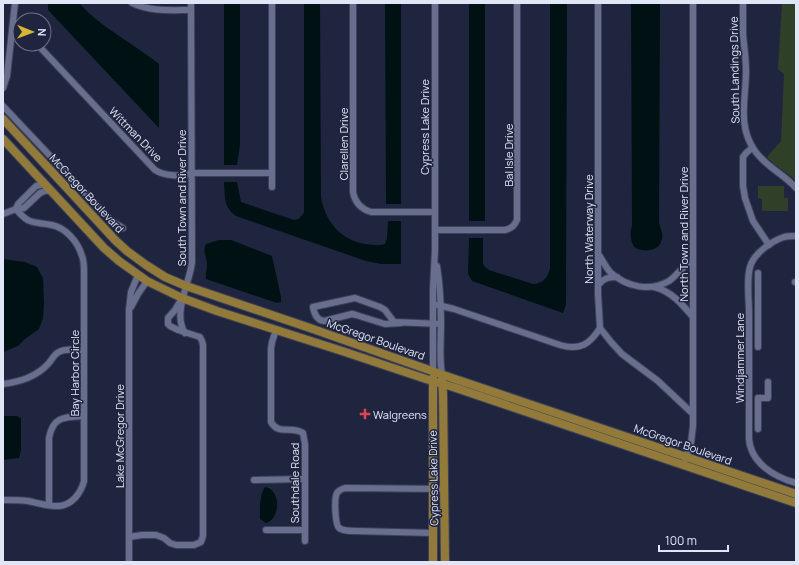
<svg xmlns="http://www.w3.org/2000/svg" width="799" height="565" font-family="Manrope,sans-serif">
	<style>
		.green { fill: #2f3f28 }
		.water { fill: #001114 }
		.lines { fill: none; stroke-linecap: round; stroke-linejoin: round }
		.minor-casing { stroke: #3e4157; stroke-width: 8 }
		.major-casing { stroke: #3e4157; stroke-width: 10 }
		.minor { stroke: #686f8e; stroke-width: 6 }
		.major { stroke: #927a3a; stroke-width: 8 }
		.health-dot { fill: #e0444e; stroke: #20253f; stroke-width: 1.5 }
		.labels { text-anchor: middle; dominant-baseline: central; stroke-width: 3; stroke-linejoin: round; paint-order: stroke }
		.street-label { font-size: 11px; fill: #e1e6f7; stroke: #20253f }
		.poi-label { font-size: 11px; fill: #e1e6f7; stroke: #20253f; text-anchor: start }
	</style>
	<rect width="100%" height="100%" fill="#20253f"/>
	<g class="green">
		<polygon points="782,3 796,3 796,182 792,177 774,164 767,157 781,141 784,74 778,69"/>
		<polygon points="758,186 784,186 784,198 788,198 788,211 762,211 762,199 758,198"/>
	</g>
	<g class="water">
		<path d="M48,3H79C94,20 112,31 131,44C140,50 150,57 159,64V128L48,10Z"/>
		<polygon points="224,3 240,3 240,145 237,165 224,165"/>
		<path d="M304,3H320L321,196C324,220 341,241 366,244C372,245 379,246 385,244L387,238L388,221H401V264H381L366,261L236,216C223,207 225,195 224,182H237L241,202L294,220C299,220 302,216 304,212Z"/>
		<polygon points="385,3 401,3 401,204 386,204"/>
		<rect x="469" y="3" width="16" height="218"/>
		<path d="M550,3H567L566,305L563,313L472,281L468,274L469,238H483V263L484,266L489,270L533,284C543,283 548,278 550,268Z"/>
		<path d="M631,3H660L659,221C659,227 664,233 662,239C660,252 642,253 634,247C630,240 630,232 632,225Z"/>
		<path d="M219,240H231L272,256L281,297V302L277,303L206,279C205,274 207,270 207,265C207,257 202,252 206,244Z"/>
		<polygon points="3,259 25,262 37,267 43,278 44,304 43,318 39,329 25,339 18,346 3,352"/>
		<polygon points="3,416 17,416 21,418 21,450 19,458 3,460"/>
		<path d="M265,487C281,489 281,519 266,523L260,519C260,508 259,496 265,487Z"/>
	</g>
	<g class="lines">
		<defs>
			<g id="minor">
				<path d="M132,3C151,12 172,10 191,10"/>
				<path d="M353,3V192C355,203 361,209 371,212H435"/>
				<polyline points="598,3 598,294 600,328 611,342 622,354 658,381 693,414"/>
				<path d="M743,3C743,13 743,24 743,34C744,46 746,58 746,71C746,99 737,126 755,151C766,167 784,174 796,188"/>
				<polyline points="12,35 20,36"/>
				<path d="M37,44L155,170C164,176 182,177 191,173H272"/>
				<polyline points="3,88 7,76 15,3"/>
				<polyline points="3,106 104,213 113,222 123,228"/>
				<polyline points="752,148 746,153 743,157 743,186 745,198 753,221 769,245"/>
				<polyline points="272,187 272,3"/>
				<polyline points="16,209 18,204 36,186 45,184"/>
				<polyline points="3,214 16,209 24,208 40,193 45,191 50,190"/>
				<path d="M435,230H505C512,228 514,226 517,220V3"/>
				<path d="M796,236C792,236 788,236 784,237C772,241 756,252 751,264C746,276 749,299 749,313C749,355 749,397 749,439C751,463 774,477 796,483"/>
				<path d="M599,255C603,261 606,268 611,273C627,287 650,292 669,281C675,277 679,271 685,266C687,265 690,263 693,262"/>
				<path d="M437,266C440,285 441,305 441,324C441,341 439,358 442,374"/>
				<polyline points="795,282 796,282"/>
				<path d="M599,284C604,278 609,277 617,277"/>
				<path d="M654,287C671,291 682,304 693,317"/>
				<path d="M433,304L454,309L560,345C580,351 590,344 600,328"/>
				<polyline points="131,307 138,294 147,281"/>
				<path d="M401,323L385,324L356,315L352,314L324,321C316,320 314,313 313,307L355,298L380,307L385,310L394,322L441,324"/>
				<path d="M276,330L272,342L271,349V422C279,436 291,425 303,433L305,444V541"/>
				<path d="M185,333C172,313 190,283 192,262L191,3"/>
				<polyline points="758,347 758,273"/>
				<polyline points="433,371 433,289 435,250 435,3"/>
				<path d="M3,384C20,382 36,377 48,364C52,360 54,354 59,352C66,348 77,350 84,350"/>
				<polyline points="758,429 758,398 768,398 768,382"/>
				<polyline points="685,460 691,443 693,426 693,3"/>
				<polyline points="254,480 305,479"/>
				<path d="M3,500C11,500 20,500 28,501C38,503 49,507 59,506C72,505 81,493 84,481V271C84,266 84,261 82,256C78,242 66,228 52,225C33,221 30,226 16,209"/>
				<path d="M49,505V438C53,416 65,417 84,416"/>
				<polyline points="266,530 305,530"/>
				<path d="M434,533L355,531C350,531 343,531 339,528C335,524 334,498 337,493C339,490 342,489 345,488L444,489"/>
				<polyline points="129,537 142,535 156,535 164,538 170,543 176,545 194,545 201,542 203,536 203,345 202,341 200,337 178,330 170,326 168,324 168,318 175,310 182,298"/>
				<polyline points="129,562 129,310 131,292 138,275"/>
			</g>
			<g id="major">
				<polyline points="3,119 115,240 127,251 146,265 165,277 186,286 310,328 449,377 796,494"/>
				<polyline points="3,139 104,248 119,261 147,281 182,298 217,311 342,351 426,379 453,387 796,503"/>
				<polyline points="433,378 433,562"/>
				<polyline points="442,379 443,394 445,562"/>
			</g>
		</defs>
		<use href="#minor" class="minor-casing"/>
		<use href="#major" class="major-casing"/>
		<use href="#minor" class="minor"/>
		<use href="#major" class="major"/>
	</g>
	<path class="health-dot" d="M363 408h4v4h4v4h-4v4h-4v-4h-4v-4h4z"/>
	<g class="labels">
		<g class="street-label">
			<text transform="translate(734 70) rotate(-91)">South Landings Drive</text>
			<text transform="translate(424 127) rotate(-90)">Cypress Lake Drive</text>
			<text transform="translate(136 134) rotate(46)">Wittman Drive</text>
			<text transform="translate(343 144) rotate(-90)">Clarellen Drive</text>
			<text transform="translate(508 155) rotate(-90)">Bal Isle Drive</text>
			<text transform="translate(87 193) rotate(47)">McGregor Boulevard</text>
			<text transform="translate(181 198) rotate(-90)">South Town and River Drive</text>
			<text transform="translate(588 229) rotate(-90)">North Waterway Drive</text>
			<text transform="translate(683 234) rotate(-90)">North Town and River Drive</text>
			<text transform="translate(376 339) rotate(19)">McGregor Boulevard</text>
			<text transform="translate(739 358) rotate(-90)">Windjammer Lane</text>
			<text transform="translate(74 373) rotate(-90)">Bay Harbor Circle</text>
			<text transform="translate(119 436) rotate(-90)">Lake McGregor Drive</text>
			<text transform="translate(683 444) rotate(19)">McGregor Boulevard</text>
			<text transform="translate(433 478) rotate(-91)">Cypress Lake Drive</text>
			<text transform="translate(294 483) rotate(-90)">Southdale Road</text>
		</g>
		<g class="poi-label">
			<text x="373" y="414">Walgreens</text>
		</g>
	</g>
	<rect width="799" height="565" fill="none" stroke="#e1e6f7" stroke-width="8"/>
	<g transform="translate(32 32) rotate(91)"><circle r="19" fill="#20253f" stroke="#6d7289"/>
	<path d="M0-3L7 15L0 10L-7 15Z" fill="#d6b534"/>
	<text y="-6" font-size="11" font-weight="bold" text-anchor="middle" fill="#e1e6f7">N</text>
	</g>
	<path d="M659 545v6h69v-6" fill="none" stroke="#e1e6f7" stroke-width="2"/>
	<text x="665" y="545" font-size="12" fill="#e1e6f7" stroke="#20253f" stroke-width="3" paint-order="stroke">100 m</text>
</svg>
